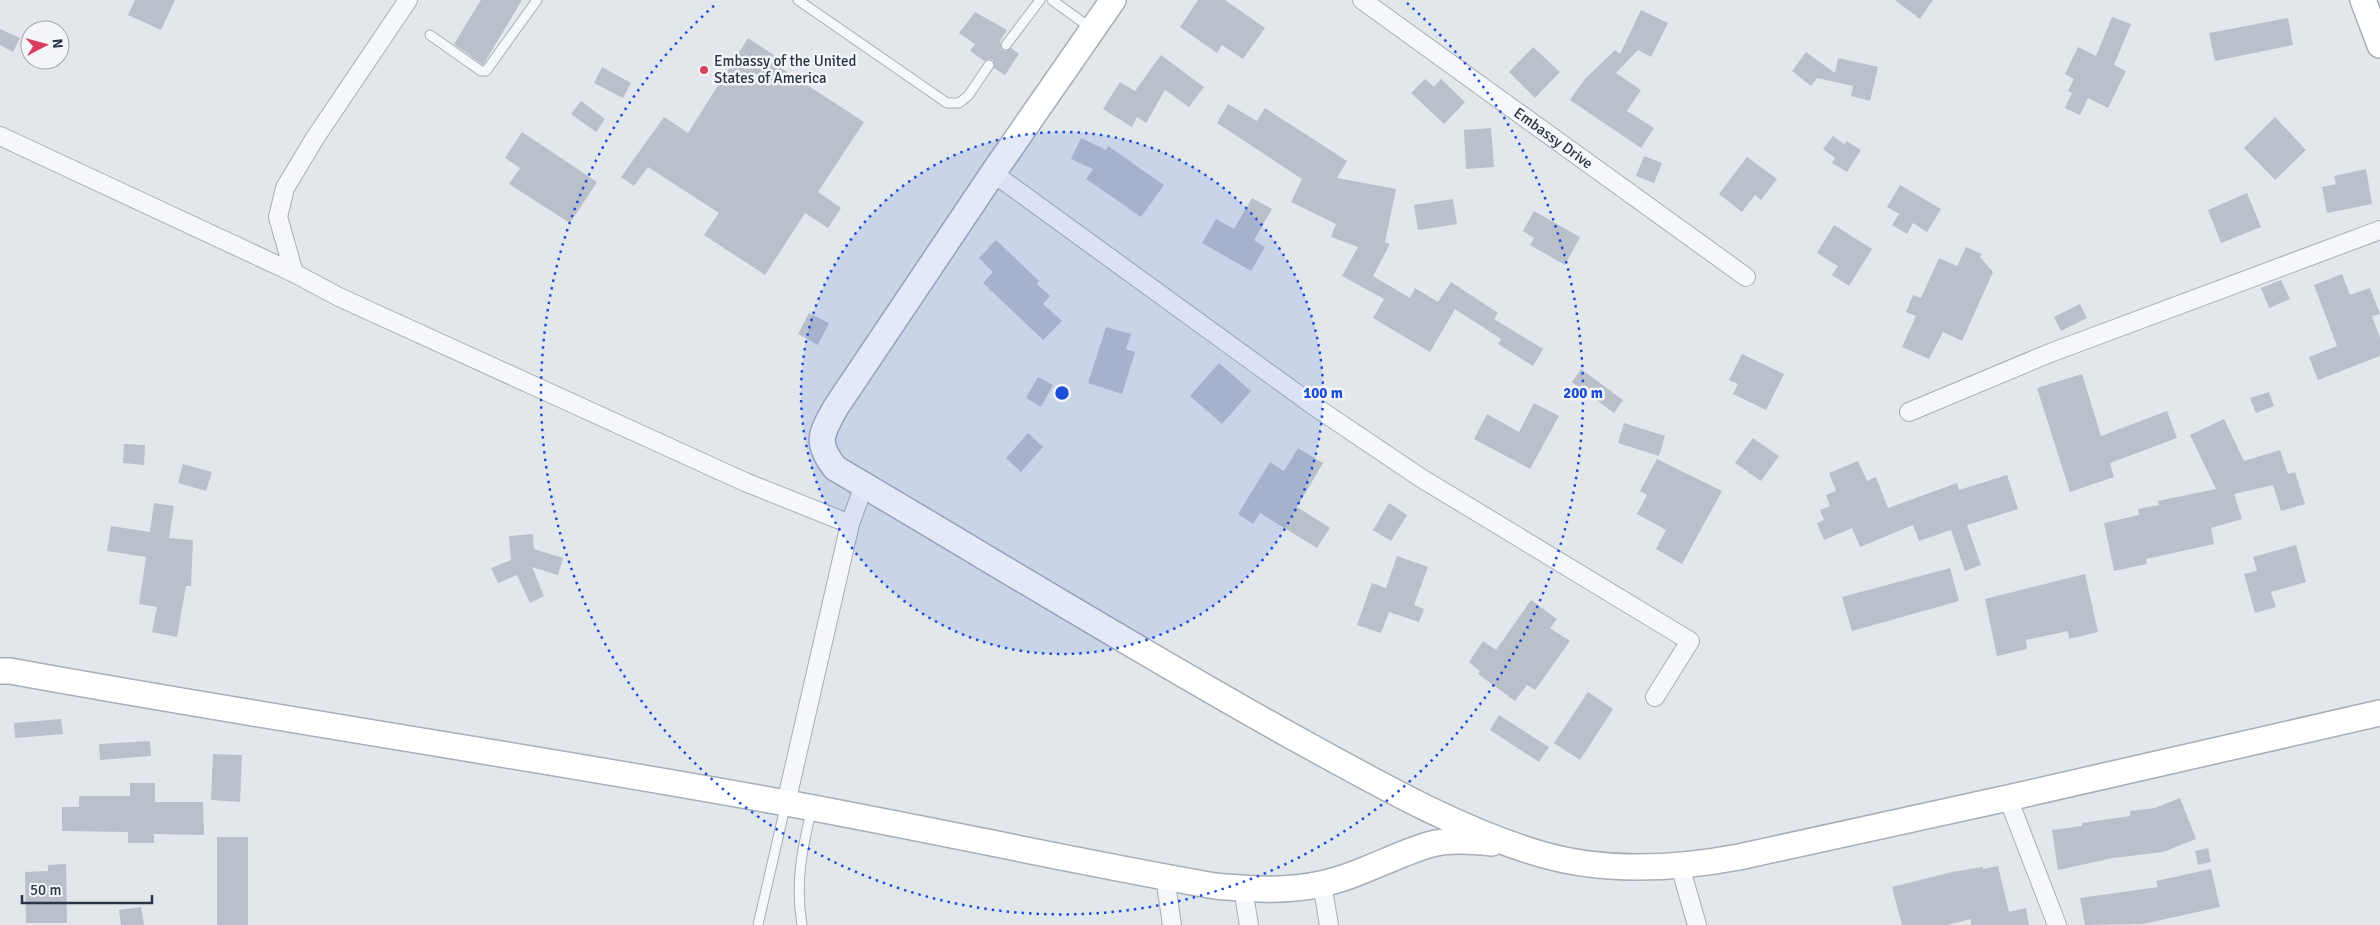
<svg xmlns="http://www.w3.org/2000/svg" width="2380" height="925" font-family="Signika,sans-serif">
	<style>
		.building { fill: #b9c0ca }
		.lines { fill: none; stroke-linecap: round; stroke-linejoin: round }
		.lane-casing { stroke: #a7aeb7; stroke-width: 11 }
		.street-casing { stroke: #a7aeb7; stroke-width: 20 }
		.secondary-casing { stroke: #a7aeb7; stroke-width: 28 }
		.lane { stroke: #f6f7fa; stroke-width: 9 }
		.street { stroke: #f6f7fa; stroke-width: 18 }
		.secondary { stroke: #fff; stroke-width: 25 }
		.ring { fill: none; stroke: #1d4ed8; stroke-width: 2.5; stroke-dasharray: 2.5 5 }
		.poi-dot { fill: #da3e5e; stroke: #f3f5f9; stroke-width: 2 }
		.labels { text-anchor: middle; dominant-baseline: central; stroke-width: 5; stroke-linejoin: round; paint-order: stroke }
		.poi-label { font-size: 15px; fill: #293546; stroke: #f3f5f9; text-anchor: start }
		.street-label { font-size: 15px; fill: #293546; stroke: #f3f5f9 }
		.centre { fill: #1d4ed8; stroke: #f3f5f9; stroke-width: 2.5 }
		.ring-label { font-size: 15px; text-anchor: middle; font-weight: bold; fill: #1d4ed8; stroke: #f3f5f9; stroke-width: 5; stroke-linejoin: round; paint-order: stroke }
	</style>
	<rect width="100%" height="100%" fill="#e2e7ec"/>
	<g class="building">
		<polygon points="135,0 175,0 161,30 128,15"/>
		<polygon points="481,0 522,0 483,65 454,44"/>
		<polygon points="1198,0 1225,0 1265,28 1243,59 1222,45 1217,53 1180,27"/>
		<polygon points="1895,0 1933,0 1920,19"/>
		<polygon points="1641,10 1668,23 1651,57 1638,50 1616,73 1641,90 1627,111 1654,128 1641,148 1570,100 1584,80 1615,50 1620,54"/>
		<polygon points="975,12 1007,30 1000,41 1002,50 1006,51 1011,48 1019,54 1005,75 994,68 993,60 989,59 984,61 970,51 975,44 959,33"/>
		<polygon points="2112,17 2131,24 2114,65 2126,71 2108,108 2088,98 2080,115 2065,108 2072,93 2068,91 2074,79 2065,74 2078,47 2096,56"/>
		<polygon points="2288,18 2293,45 2215,61 2209,33"/>
		<polygon points="0,29 20,38 13,52 0,45"/>
		<polygon points="748,38 774,55 770,61 864,122 818,192 841,208 828,228 805,213 765,275 704,235 719,213 648,167 634,186 621,177 664,117 688,133"/>
		<polygon points="1533,47 1560,72 1535,98 1509,72"/>
		<polygon points="1806,52 1835,73 1838,58 1878,67 1870,101 1851,96 1853,86 1817,78 1811,86 1792,71"/>
		<polygon points="1161,55 1204,87 1189,107 1165,90 1146,123 1137,117 1132,127 1103,109 1120,82 1135,91"/>
		<polygon points="602,67 631,83 623,98 594,83"/>
		<polygon points="1425,79 1434,87 1441,79 1465,102 1444,124 1411,93"/>
		<polygon points="581,101 605,119 596,132 571,114"/>
		<polygon points="1228,104 1257,121 1265,108 1347,161 1337,178 1396,189 1385,242 1390,244 1373,276 1410,298 1415,288 1438,302 1451,282 1498,313 1494,319 1543,349 1533,366 1498,344 1501,339 1455,309 1430,352 1373,318 1384,299 1342,276 1358,247 1331,237 1336,224 1291,202 1302,179 1217,123"/>
		<polygon points="2275,117 2306,150 2275,180 2244,148"/>
		<polygon points="1491,128 1494,167 1466,169 1464,130"/>
		<polygon points="522,132 597,182 570,223 509,184 520,168 505,158"/>
		<polygon points="1833,136 1844,144 1847,141 1861,150 1847,172 1832,163 1835,158 1823,149"/>
		<polygon points="1081,138 1106,150 1108,146 1164,185 1141,217 1086,179 1093,169 1071,159"/>
		<polygon points="1644,156 1662,163 1654,183 1636,176"/>
		<polygon points="1747,157 1777,179 1761,200 1755,195 1742,212 1719,194"/>
		<polygon points="2366,169 2372,204 2327,213 2322,187 2336,184 2334,176"/>
		<polygon points="1900,185 1941,209 1927,232 1913,223 1907,234 1892,225 1899,214 1887,207"/>
		<polygon points="2247,193 2261,227 2221,243 2208,210"/>
		<polygon points="1252,198 1272,209 1254,240 1265,247 1251,271 1202,243 1216,219 1234,229"/>
		<polygon points="1453,199 1457,224 1418,230 1414,205"/>
		<polygon points="1534,211 1580,237 1565,265 1530,245 1534,238 1523,231"/>
		<polygon points="1834,225 1872,249 1849,286 1832,275 1838,266 1817,253"/>
		<polygon points="996,240 1039,281 1037,284 1050,296 1043,304 1062,321 1043,340 983,283 993,272 979,258"/>
		<polygon points="1966,247 1982,254 1980,257 1993,272 1962,341 1943,332 1929,359 1902,347 1916,316 1906,312 1913,295 1921,298 1939,258 1957,266"/>
		<polygon points="2342,274 2350,295 2370,288 2380,314 2372,316 2380,338 2380,356 2318,380 2309,357 2337,346 2314,285"/>
		<polygon points="2281,280 2290,299 2269,308 2261,288"/>
		<polygon points="2080,304 2087,318 2061,331 2054,317"/>
		<polygon points="809,313 829,323 818,345 798,334"/>
		<polygon points="1106,327 1131,334 1126,349 1135,352 1122,394 1088,383"/>
		<polygon points="1742,354 1784,374 1766,410 1733,394 1738,384 1729,380"/>
		<polygon points="1219,363 1251,391 1222,424 1190,396"/>
		<polygon points="1581,369 1623,400 1614,413 1572,382"/>
		<polygon points="2082,374 2101,436 2167,411 2177,438 2110,463 2114,477 2070,492 2037,388"/>
		<polygon points="1038,377 1053,385 1041,407 1026,398"/>
		<polygon points="2269,392 2274,406 2256,413 2250,398"/>
		<polygon points="1534,403 1559,416 1530,469 1474,439 1487,414 1519,432"/>
		<polygon points="2224,419 2244,461 2280,450 2288,474 2295,472 2305,504 2281,511 2273,485 2234,494 2242,519 2211,528 2214,544 2146,559 2147,564 2114,571 2104,523 2139,515 2138,509 2159,505 2158,501 2216,489 2190,435"/>
		<polygon points="1624,423 1665,436 1659,456 1618,443"/>
		<polygon points="1028,433 1043,447 1021,472 1006,458"/>
		<polygon points="1753,438 1779,456 1761,481 1735,463"/>
		<polygon points="124,444 145,445 144,465 123,463"/>
		<polygon points="1298,448 1323,463 1297,507 1330,528 1317,548 1260,513 1253,524 1238,514 1270,462 1284,471"/>
		<polygon points="1657,459 1722,491 1682,564 1656,549 1666,530 1637,514 1647,495 1640,491"/>
		<polygon points="1858,461 1867,481 1876,477 1888,508 1957,483 1959,490 2007,475 2018,509 1967,525 1981,565 1965,571 1951,530 1919,541 1913,525 1860,547 1852,528 1824,540 1817,523 1824,520 1820,510 1830,506 1826,495 1836,491 1829,473"/>
		<polygon points="183,464 212,472 206,491 178,483"/>
		<polygon points="154,503 174,506 169,538 193,540 191,586 186,586 177,637 152,632 157,607 139,604 146,557 107,551 111,526 150,532"/>
		<polygon points="1389,503 1407,515 1391,541 1373,530"/>
		<polygon points="533,534 534,549 563,558 558,575 532,567 544,596 530,603 517,575 498,583 491,568 511,560 509,536"/>
		<polygon points="2296,545 2306,582 2271,592 2276,607 2255,613 2244,574 2257,571 2253,557"/>
		<polygon points="1397,556 1428,567 1414,605 1424,609 1419,622 1389,612 1381,633 1357,625 1372,583 1386,588"/>
		<polygon points="1950,568 1959,601 1852,631 1842,597"/>
		<polygon points="2085,574 2098,632 2069,639 2068,631 2026,640 2027,649 1997,656 1985,599"/>
		<polygon points="1531,600 1557,619 1550,628 1570,641 1535,690 1527,685 1515,701 1478,674 1480,671 1469,662 1483,641 1496,650"/>
		<polygon points="1588,692 1613,709 1580,760 1554,743"/>
		<polygon points="1499,715 1549,747 1539,762 1490,730"/>
		<polygon points="61,719 63,734 15,738 14,723"/>
		<polygon points="150,741 151,756 100,760 99,744"/>
		<polygon points="213,754 242,755 240,802 211,800"/>
		<polygon points="130,783 155,783 155,802 203,802 204,835 154,834 154,843 128,843 128,832 62,831 62,807 79,807 79,796 130,796"/>
		<polygon points="2180,798 2196,839 2163,852 2113,858 2058,870 2052,830 2082,826 2082,823 2130,816 2130,811 2155,808"/>
		<rect x="217" y="837" width="31" height="88"/>
		<polygon points="2208,848 2211,862 2198,865 2195,851"/>
		<polygon points="66,864 67,923 26,923 25,872 48,871 48,865"/>
		<polygon points="1998,866 2009,912 2026,908 2029,925 1971,925 1971,919 1947,925 1902,925 1892,887 1952,872 1983,867 1983,869"/>
		<polygon points="2211,869 2220,907 2143,924 2085,925 2080,898 2158,887 2156,881"/>
		<polygon points="141,907 144,925 121,925 119,910"/>
	</g>
	<g class="lines">
		<defs>
			<g id="lane">
				<polyline points="798,0 947,103 959,103 968,96 989,65"/>
				<polyline points="1052,0 1092,29"/>
				<polyline points="430,35 481,71 486,71 537,0"/>
				<polyline points="1006,45 1040,0"/>
				<polyline points="758,925 786,803"/>
				<path d="M802,925C795,883 802,849 812,808"/>
			</g>
			<g id="street">
				<path id="s1" d="M1362,0L1746,277"/>
				<polyline points="0,136 294,273 339,297 745,482 850,524"/>
				<polyline points="993,173 1314,406 1421,478 1690,641 1655,697"/>
				<polyline points="294,273 278,217 285,188 315,138 408,0"/>
				<polyline points="1909,412 2050,353 2380,230"/>
				<polyline points="2008,798 2057,925"/>
				<polyline points="786,803 850,524 864,485"/>
				<polyline points="1680,866 1697,925"/>
				<polyline points="1165,877 1172,925"/>
				<polyline points="1322,884 1329,925"/>
				<polyline points="1243,889 1249,925"/>
			</g>
			<g id="secondary">
				<path d="M1113,0L993,173L836,407C821,434 815,442 835,468C988,558 1138,651 1293,737C1370,779 1459,831 1544,855C1608,873 1675,869 1739,857L2008,798L2380,713"/>
				<polyline points="2363,0 2380,45"/>
				<path d="M0,671H10C268,718 528,756 786,803C930,829 1072,861 1215,886C1252,889 1286,892 1321,884C1359,876 1392,856 1428,845C1448,839 1472,841 1492,843"/>
			</g>
		</defs>
		<use href="#lane" class="lane-casing"/>
		<use href="#street" class="street-casing"/>
		<use href="#secondary" class="secondary-casing"/>
		<use href="#lane" class="lane"/>
		<use href="#street" class="street"/>
		<use href="#secondary" class="secondary"/>
	</g>
	<circle cx="1062" cy="393" r="261" fill="#1d4ed8" fill-opacity=".12"/>
	<g class="ring">
		<circle cx="1062" cy="393" r="261"/>
		<path d="M1407 3A521 521 0 1 1 717 3"/>
	</g>
	<circle class="poi-dot" cx="704" cy="70" r="5"/>
	<g class="labels">
		<g class="poi-label">
			<text x="714" y="61">Embassy of the United<tspan x="714" dy="17">States of America</tspan></text>
		</g>
		<g class="street-label">
			<text stroke="none"><textPath href="#s1" startOffset="236">Embassy Drive</textPath></text>
		</g>
	</g>
	<circle cx="1062" cy="393" r="8" class="centre"/>
	<g class="ring-label">
		<text x="1323" y="398">100 m</text>
		<text x="1583" y="398">200 m</text>
	</g>
	<g transform="translate(45 45) rotate(84)"><circle r="24" fill="#f3f5f9" stroke="#a2a8b1"/>
	<path d="M0-4L9 19L0 12L-9 19Z" fill="#da3e5e"/>
	<text y="-8" font-size="14" font-weight="bold" text-anchor="middle" fill="#293546">N</text>
	</g>
	<path d="M22 895v8h130v-8" fill="none" stroke="#293546" stroke-width="2.5"/>
	<text x="30" y="895" font-size="15" fill="#293546" stroke="#f3f5f9" stroke-width="4" paint-order="stroke">50 m</text>
</svg>
